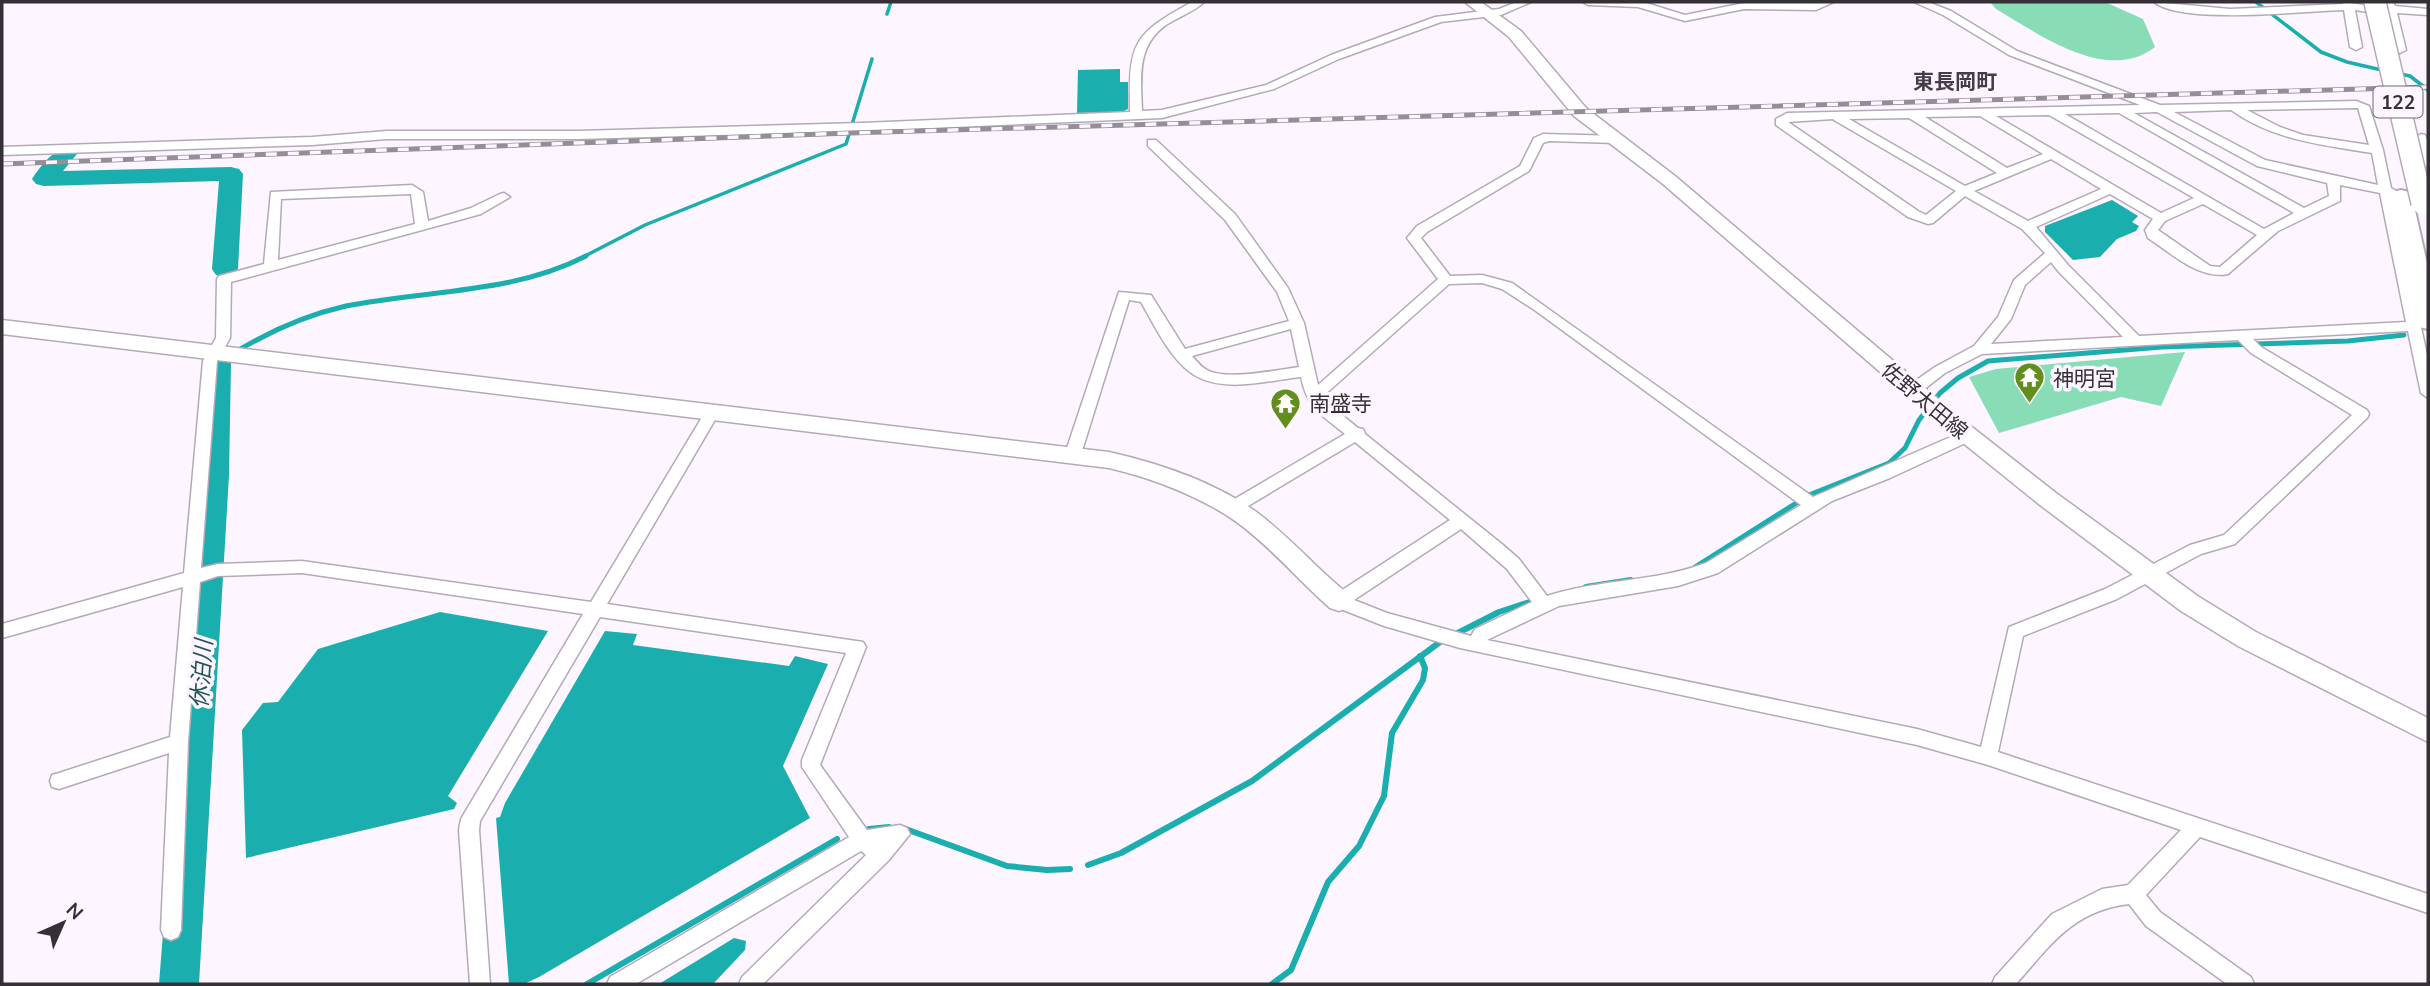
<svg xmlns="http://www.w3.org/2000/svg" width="2430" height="986" font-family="Mulish,'Noto Sans JP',sans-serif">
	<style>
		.green { fill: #88ddb7 }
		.water { fill: #1baeae }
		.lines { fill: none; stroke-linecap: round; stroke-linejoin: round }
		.stream-far2 { stroke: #1baeae; stroke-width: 3.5 }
		.stream-far1 { stroke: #1baeae; stroke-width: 5 }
		.stream { stroke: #1baeae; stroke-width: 6 }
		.river { fill: #1baeae; fill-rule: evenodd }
		.street-casing { stroke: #b5a9b8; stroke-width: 3 }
		.secondary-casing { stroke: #b5a9b8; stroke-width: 3 }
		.highway-casing { stroke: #b5a9b8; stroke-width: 4 }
		.street { fill: #fff; fill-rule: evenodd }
		.secondary { fill: #fff; fill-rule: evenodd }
		.highway { fill: #fff; fill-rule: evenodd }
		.rail-casing { stroke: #948e96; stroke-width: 5 }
		.rail { stroke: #fdf5ff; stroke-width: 3.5; stroke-dasharray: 11; stroke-linecap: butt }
		.highway-bridge-casing { stroke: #b5a9b8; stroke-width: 24; stroke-linecap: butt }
		.highway-bridge { stroke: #fff; stroke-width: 21 }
		.labels { text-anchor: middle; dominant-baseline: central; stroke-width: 7; stroke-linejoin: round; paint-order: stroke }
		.shield { fill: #fdf5ff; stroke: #706b72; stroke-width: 2 }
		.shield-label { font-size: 19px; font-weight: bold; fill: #343036 }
		.far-quarter-label { font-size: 21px; font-weight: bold; fill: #453c48; stroke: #fdf5ff }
		.poi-label { font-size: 21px; fill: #343036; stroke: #fdf5ff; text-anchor: start }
		.street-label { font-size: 21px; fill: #343036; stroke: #fdf5ff }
		.water-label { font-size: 23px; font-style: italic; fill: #1f5555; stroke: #fdf5ff }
	</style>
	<rect width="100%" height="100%" fill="#fdf5ff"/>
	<g class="green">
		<path d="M1990,2H2105L2143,19L2155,47C2108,84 2040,35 1996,9Z"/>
		<polygon points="2185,352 2161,406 2121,397 1999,433 1969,377 1996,369"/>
	</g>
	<g class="water">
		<polygon points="1120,69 1120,82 1128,82 1128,109 1122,112 1077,113 1078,70"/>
		<polygon points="2112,200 2138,216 2132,222 2139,226 2136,231 2117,239 2100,257 2073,260 2045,232 2045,226"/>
		<polygon points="440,612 548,631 448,796 457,803 454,809 246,858 242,730 263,703 278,702 318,649"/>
		<polygon points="605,631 637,634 633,645 789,666 795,656 828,664 783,766 810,818 539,977 524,984 509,984 496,818 500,817 505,803"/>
		<polygon points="734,938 746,941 745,950 713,984 659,984"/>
	</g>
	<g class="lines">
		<g class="stream-far2">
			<polyline points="2256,2 2321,52 2347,62 2386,71"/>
			<polyline points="887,14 891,2"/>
			<polyline points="2396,73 2410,76 2428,90"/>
			<polyline points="583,257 645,225 846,144 872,59"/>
		</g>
		<g class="stream-far1">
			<path d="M237,351C272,330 306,315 346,306C426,290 512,294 586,256"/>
			<polyline points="1695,567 1809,495 1889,463 1905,448 1919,420 1940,393 1958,378 1988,361 2162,347 2348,341 2404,335"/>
		</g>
		<g class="stream">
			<polyline points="1586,587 1631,580"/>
			<polyline points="903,828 1007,866 1047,870 1070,869"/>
			<polyline points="869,829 889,827"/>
			<polyline points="1088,865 1121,853 1252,781 1440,642 1499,612 1536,600"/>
			<polyline points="587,984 837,839"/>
			<polyline points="1272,984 1291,970 1328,882 1359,846 1384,796 1392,733 1423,680 1425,668 1420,656"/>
		</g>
		<g class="river">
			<path d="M66,147L74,149L77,154L63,171L231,167L239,169L243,174L238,269L234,275L225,277L216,275L212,269L219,181L44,186L36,184L32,179C40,167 52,151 66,147Z"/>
			<polygon points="217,354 227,356 231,363 229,475 199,984 159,984 199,475 203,363 207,356"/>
		</g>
		<defs>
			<g id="street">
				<path d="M1192,2H1204C1194,12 1178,17 1166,25C1136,46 1141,79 1142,111L1162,110L1266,85L1331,55L1435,17L1499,9L1517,2H1531L1501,15L1441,22L1339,59L1274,89L1162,118L862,131L578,139H387L312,145L2,155V147L312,137L387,131H578L862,123L1130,112C1129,44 1131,35 1192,2Z"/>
				<polygon points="1583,2 1643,2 1685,15 1744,3 1834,2 1816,10 1744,9 1685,21 1638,7 1588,5"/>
				<path d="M1914,2H1928L1951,11L2017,51L2160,105L2356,101L2369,106L2383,150L2391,188L2398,192L2393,196L2428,360V398L2421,393L2408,331L2253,339L2261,347L2367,410L2369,414L2367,418L2235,544L2201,554L2117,599L2023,636L1998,752L2428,894V913L2200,837L2146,895L2160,912L2251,977L2254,984H2227L2146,926L2129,904C2072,911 2051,945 2016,984H1992L1995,977L2052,914L2102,889L2128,885L2181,830L1988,765L1917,745L1460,648L1384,626L1333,606L1331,601L1333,596L1450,520L1355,442L1238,512H1226L1224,508L1226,504L1345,434C1320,413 1308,410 1301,377C1271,380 1229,392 1200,378C1173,366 1155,326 1141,302L1129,300L1081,454L1073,460L1065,454L1119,292L1151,295L1185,349L1289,321L1277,292L1225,220L1148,146V140H1156L1235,214L1288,288L1304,323L1318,385L1438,279L1407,238L1417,226L1520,166L1534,138L1543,134L1620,136V142L1616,143L1549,141L1543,143L1529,171L1427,232L1421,238L1450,276L1482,275L1512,283L1813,497L1962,432H1972L1975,436L1972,440L1890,478L1832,501L1718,573L1678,586L1559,606L1487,640L1917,729L1981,747L2009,627L2105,589L2190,545L2224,535L2352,415L2251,353L2238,340L1982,354L1945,373L1918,394H1908L1906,390L1908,386L1935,367L1974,346L1998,317L2014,280L2045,253L2022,229L1965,196L1933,223L1928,224L1908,217L1776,125V119L1787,113L2140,105L2009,55L1943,15ZM2358,108L2369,145L2303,135L2280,127L2247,110ZM2231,110C2273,140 2322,145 2372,153L2378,185L2265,160L2174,112ZM2157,112L2257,166L2327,183L2329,196L2304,208L2134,113ZM2118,113H2119L2294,213L2264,229L2065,114ZM2049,115L2194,198L2161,213L1996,116ZM1980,116L2043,154L2007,168L1925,117ZM1909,118L1997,173L1965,186L1849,119ZM1833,119L1834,120L1956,191L1926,215L1918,211L1788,122ZM2051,159L2101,189L2028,221L1974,191ZM2340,185L2380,193L2406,322L2139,336L2068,265L2036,227L2110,194L2153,219L2145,230L2148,238C2171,253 2199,280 2228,274L2278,231L2340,201ZM2203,204L2257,235L2220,267L2210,266L2158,230L2165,221ZM2051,262L2058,271L2123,337L1991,344L2011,319L2025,285ZM1482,283L1502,289L1536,311L1801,505L1706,563C1655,582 1599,579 1547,596L1519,559L1503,545L1365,434L1363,429L1358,428L1321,398L1449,284ZM1291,329L1299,367C1277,370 1229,380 1209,371C1202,368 1197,362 1192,356ZM1461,529L1507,569L1532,602L1475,629L1471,636L1387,613L1354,600Z"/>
				<path d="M2154,2L2230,9L2343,4V2L2384,8L2385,2H2393L2395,6L2428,9V15L2397,13L2406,50L2400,53L2394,50L2386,15L2355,10L2362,47L2356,50L2350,47L2344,10C2305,11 2182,25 2154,2Z"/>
				<polygon points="2421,134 2425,135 2428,143 2428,168 2422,164 2415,138"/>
				<path d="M412,185L423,192L428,221L471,208L500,194L504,193L510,197L481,214L231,282L230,338L217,361L201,568L218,564L302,561L591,602L707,409H717L719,413L607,604L863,642L866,647L820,765L867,830L900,825L907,828L910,834L888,861L763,984H739L742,977L866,855L861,851L636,984H607L610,977L849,837L802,767V760L846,653L600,617L480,821L479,830L490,984H470L459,830L461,819L583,614L302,573L218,576L200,582L188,742L181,930L178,937L171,940L164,937L161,930L169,753L59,789L52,787L50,781L52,775L59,773L170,737L183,587L2,638V624L184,573L203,361L216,338L217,279L219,276L264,264L271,192ZM411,194L415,224L278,260L281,199Z"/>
			</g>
			<g id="secondary">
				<polygon points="1465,2 1481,2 1521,31 1586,108 1675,176 1963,420 2056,493 2199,597 2256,632 2428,718 2428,742 2238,646 2181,611 2040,505 1947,430 1663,184 1574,116 1509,37"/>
				<path d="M2,320L1109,452C1158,463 1214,482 1255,511C1288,535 1316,568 1348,594L1351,601L1348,608L1339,611L1330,608C1299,581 1272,548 1238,523C1202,497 1152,478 1109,468L2,334Z"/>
			</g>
			<polygon id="highway" points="2401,190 2409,192 2412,197 2428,268 2428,329 2419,327 2416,321 2390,197 2393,192"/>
		</defs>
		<use href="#street" class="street-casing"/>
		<use href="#secondary" class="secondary-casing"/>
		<use href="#highway" class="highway-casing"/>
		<use href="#street" class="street"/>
		<use href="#secondary" class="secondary"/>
		<use href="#highway" class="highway"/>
		<defs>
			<polyline id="rail" points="2,164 850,133 2428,87"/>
		</defs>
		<use href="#rail" class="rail-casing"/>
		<use href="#rail" class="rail"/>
		<defs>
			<polyline id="highway-bridge" points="2375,2 2422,203"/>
		</defs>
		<use href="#highway-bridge" class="highway-bridge-casing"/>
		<use href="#highway-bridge" class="highway-bridge"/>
	</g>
	<defs>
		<symbol id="temple-pin" viewBox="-11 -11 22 30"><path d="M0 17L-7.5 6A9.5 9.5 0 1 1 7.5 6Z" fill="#638d1c" stroke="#fdf5ff"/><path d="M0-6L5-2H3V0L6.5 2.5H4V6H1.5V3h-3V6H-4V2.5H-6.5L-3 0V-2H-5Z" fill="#fff"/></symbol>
	</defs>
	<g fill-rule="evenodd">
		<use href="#temple-pin" x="2012" y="360" width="35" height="47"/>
		<use href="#temple-pin" x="1268" y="386" width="35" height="47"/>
	</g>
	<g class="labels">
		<rect class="shield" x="2373.5" y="86.5" width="49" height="31" rx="5"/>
		<g class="shield-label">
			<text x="2398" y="102">122</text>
		</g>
		<g class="far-quarter-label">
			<text x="1955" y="81">東長岡町</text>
		</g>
		<g class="poi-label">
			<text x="2053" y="378">神明宮</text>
			<text x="1309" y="403">南盛寺</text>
		</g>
		<g class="street-label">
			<text transform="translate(1925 400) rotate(40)">佐野太田線</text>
		</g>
		<g class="water-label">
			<text transform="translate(201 674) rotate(-86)">休泊川</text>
		</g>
	</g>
	<rect width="2430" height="986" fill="none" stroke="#343036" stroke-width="7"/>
	<g transform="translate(63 923) rotate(45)" stroke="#fdf5ff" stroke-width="5" paint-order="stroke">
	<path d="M0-5L12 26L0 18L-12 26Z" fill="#343036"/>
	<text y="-10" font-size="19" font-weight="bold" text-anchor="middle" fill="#343036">N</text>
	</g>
</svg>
